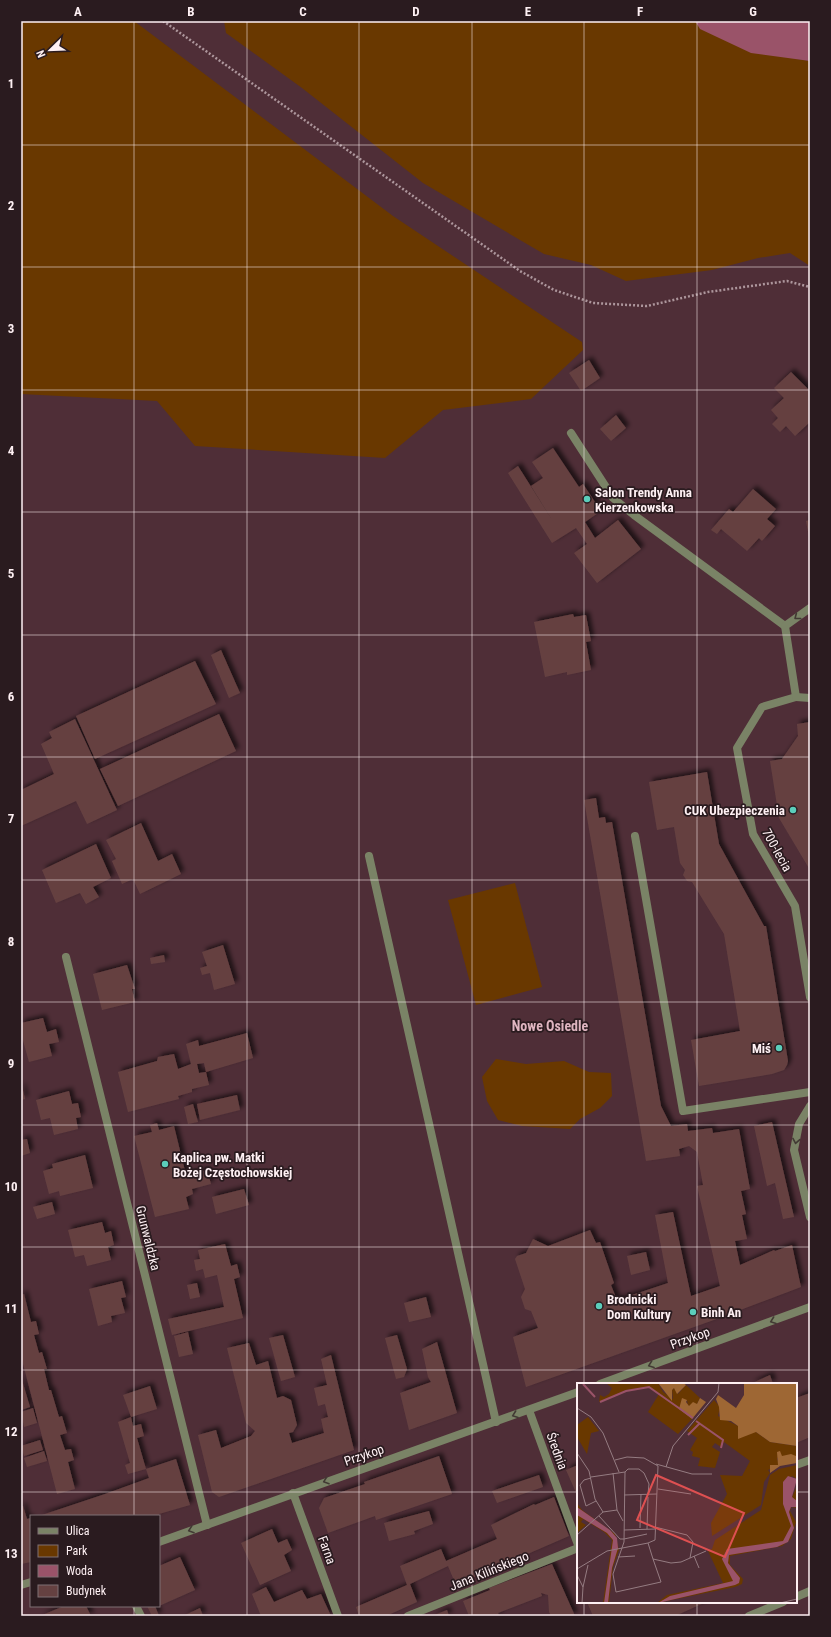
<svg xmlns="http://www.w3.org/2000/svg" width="831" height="1637" font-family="'Roboto Condensed',sans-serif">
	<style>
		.green { fill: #693800 }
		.water { fill: #9a5369 }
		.building { fill: #654141; filter: url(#shadow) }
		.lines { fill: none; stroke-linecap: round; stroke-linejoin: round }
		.path { stroke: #ad969c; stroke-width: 2.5; stroke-dasharray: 2 2; stroke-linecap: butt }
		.service { stroke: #7a8366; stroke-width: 8 }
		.minor { stroke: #7a8366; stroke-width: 8 }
		.oneway { stroke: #423a34 }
		.grid { fill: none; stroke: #fef0f3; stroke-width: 1; stroke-opacity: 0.55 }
		.poi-dot { fill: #5bcebb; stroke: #2a1b1f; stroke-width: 1.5 }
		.labels { text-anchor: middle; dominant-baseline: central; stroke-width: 3.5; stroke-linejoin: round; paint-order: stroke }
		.poi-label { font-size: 13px; font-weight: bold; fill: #fef0f3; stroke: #2a1b1f; text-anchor: start }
		.street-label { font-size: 13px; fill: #fef0f3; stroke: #2a1b1f }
		.neighbourhood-label { font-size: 14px; font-weight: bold; fill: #dfb5c0; stroke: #2a1b1f }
		.inset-river { fill: none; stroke: #9a5369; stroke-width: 2 }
		.inset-road { fill: none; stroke: #957c82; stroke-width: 1 }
		.view { fill: #de5051; fill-opacity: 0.15; stroke: #de5051; stroke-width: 2 }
		.inset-edge { fill: none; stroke: #fef0f3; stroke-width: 2 }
		.neatline { fill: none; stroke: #fef0f3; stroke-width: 1.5 }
		.grid-label { font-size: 13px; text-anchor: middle; font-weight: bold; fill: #fef0f3 }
	</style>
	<defs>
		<filter id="shadow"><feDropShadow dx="3.5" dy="-3.5" stdDeviation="2" flood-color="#0009"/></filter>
	</defs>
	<rect width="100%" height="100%" fill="#4f2e37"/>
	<g class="green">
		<polygon points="21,21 134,21 393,216 582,342 583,350 531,399 443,410 385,458 195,446 157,401 21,394"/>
		<polygon points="224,21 810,21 797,59 810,61 810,266 790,253 758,258 712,270 626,281 591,265 544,254 423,183 302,88 226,33"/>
		<polygon points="515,883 542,987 476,1005 448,900"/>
		<polygon points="496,1059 526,1064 564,1061 589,1072 611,1073 612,1096 600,1108 580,1119 570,1129 522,1126 498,1120 487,1101 482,1077"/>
	</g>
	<polygon class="water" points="695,21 810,21 810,61 751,53 700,29"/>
	<g class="building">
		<polygon points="589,360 600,378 581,391 569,373"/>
		<polygon points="791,372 810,391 810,422 795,436 786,426 780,432 772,424 778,418 771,410 784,398 774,388"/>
		<polygon points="616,415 626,428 611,441 600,429"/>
		<polygon points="553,448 579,487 583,484 601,511 585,522 595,538 618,520 641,549 597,583 574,553 587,544 576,528 552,543 508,473 518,466 554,523 531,486 543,478 532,462"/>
		<polygon points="753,489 776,509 767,519 775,526 762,541 759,538 747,551 721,529 717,534 711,530 729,509 733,512"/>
		<polygon points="810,520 810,537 809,537 806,521"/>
		<polygon points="573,614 574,617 586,615 591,641 586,642 591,670 567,675 567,672 545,677 534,622"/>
		<polygon points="221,650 240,693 229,698 211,655"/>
		<polygon points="195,661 216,704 95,759 76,716"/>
		<polygon points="219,714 236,751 118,806 100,769"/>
		<polygon points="75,719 117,810 87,824 76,801 21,826 21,790 54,774 41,744 52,738 49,732"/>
		<polygon points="810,722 810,870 779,818 770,761 782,759 798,736 797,724"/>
		<polygon points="707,772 719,844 764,926 766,926 788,1061 787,1065 784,1070 772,1074 699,1086 691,1040 740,1031 724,934 692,882 687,881 683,875 685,870 680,863 674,827 657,830 649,782"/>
		<polygon points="596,798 599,818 605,817 606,823 612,822 661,1106 671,1126 687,1124 688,1131 712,1128 713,1133 739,1129 750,1189 741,1191 746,1214 742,1215 747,1239 735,1241 740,1265 774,1250 775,1251 792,1245 801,1287 711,1321 526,1387 513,1337 538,1328 531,1311 525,1309 521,1297 525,1289 515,1259 517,1256 526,1253 533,1239 548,1246 590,1230 596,1243 600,1242 614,1283 611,1285 617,1300 668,1283 655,1215 673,1212 691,1296 720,1286 697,1186 703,1185 697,1152 689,1146 679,1149 680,1156 646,1161 584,800"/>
		<polygon points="141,823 158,861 172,854 181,874 140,894 133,879 122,884 112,861 116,859 106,840"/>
		<polygon points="96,844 111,878 93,887 99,897 86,904 80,893 56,903 42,870"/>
		<polygon points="223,945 235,984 214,990 210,973 202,975 200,968 207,966 202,952"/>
		<polygon points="164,955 165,962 151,964 150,958"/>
		<polygon points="127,965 135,989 132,989 135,1002 102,1010 93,974"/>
		<polygon points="43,1018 47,1032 56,1029 59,1042 49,1044 52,1056 29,1062 22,1037 21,1038 21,1023"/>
		<polygon points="247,1033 253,1058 206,1072 204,1063 197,1064 199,1073 206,1072 209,1085 192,1089 192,1092 178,1096 179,1099 128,1112 118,1072 157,1061 158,1057 174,1054 178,1069 191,1064 186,1044 198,1040 199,1046"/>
		<polygon points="21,1086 22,1086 25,1099 21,1100"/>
		<polygon points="69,1091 72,1104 78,1103 81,1117 76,1118 78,1129 54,1135 50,1118 41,1120 36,1100"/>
		<polygon points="237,1095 240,1110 200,1120 197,1104"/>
		<polygon points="193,1104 198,1122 188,1124 184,1107"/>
		<polygon points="772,1122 794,1217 783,1219 775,1183 767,1186 754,1126"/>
		<polygon points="157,1123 159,1130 174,1126 186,1175 207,1170 211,1184 192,1189 193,1194 186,1197 189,1209 155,1217 134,1136 152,1132 150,1125"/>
		<polygon points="27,1139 30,1153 21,1156 21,1140"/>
		<polygon points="85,1155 93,1188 60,1196 59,1191 49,1194 43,1171 53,1168 52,1164"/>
		<polygon points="244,1189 249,1205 216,1214 212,1197"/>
		<polygon points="52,1202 55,1214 37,1219 33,1207"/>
		<polygon points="102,1222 105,1233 111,1231 114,1245 108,1247 111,1260 87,1266 84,1255 75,1257 68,1230"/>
		<polygon points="225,1244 231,1266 237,1264 240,1277 234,1279 243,1318 172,1335 168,1319 224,1307 217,1275 205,1278 203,1269 196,1271 194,1260 200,1259 198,1250"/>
		<polygon points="646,1252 650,1270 631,1275 627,1256"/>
		<polygon points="122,1281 126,1297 121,1298 125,1313 111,1316 112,1322 98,1326 89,1289"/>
		<polygon points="197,1283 200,1297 190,1299 187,1285"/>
		<polygon points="24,1294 31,1322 36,1321 39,1334 34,1335 39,1353 42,1352 47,1369 44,1369 49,1390 51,1390 59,1417 62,1416 67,1433 60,1435 65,1450 71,1449 74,1460 68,1462 75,1489 57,1494 21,1356 21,1295"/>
		<polygon points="426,1297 431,1317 409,1322 404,1303"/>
		<polygon points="188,1332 193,1354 179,1357 174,1336"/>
		<polygon points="283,1335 295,1377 281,1381 269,1338"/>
		<polygon points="397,1335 407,1369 404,1377 396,1379 385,1338"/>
		<polygon points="437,1342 457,1413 409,1430 400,1393 431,1382 428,1377 422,1349"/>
		<polygon points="249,1343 256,1365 268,1361 277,1398 283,1396 291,1400 297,1425 293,1432 289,1433 292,1443 324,1433 321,1419 328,1417 325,1404 318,1406 314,1388 327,1385 321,1359 331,1355 354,1450 219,1497 212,1492 198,1435 216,1430 221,1448 251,1436 255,1431 246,1423 227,1348"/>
		<polygon points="770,1375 773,1384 750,1384"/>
		<polygon points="21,1377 30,1407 21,1410"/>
		<polygon points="150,1386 157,1409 131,1417 123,1395"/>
		<polygon points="810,1393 810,1437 796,1443 796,1398"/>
		<polygon points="33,1408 37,1423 24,1427 21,1412"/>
		<polygon points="131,1417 133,1426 141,1424 144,1436 137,1438 146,1469 128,1474 125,1465 130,1463 118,1422"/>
		<polygon points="40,1440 43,1450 24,1456 21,1446"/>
		<polygon points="44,1451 47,1461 27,1467 24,1458"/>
		<polygon points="439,1456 452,1494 376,1520 375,1516 328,1533 319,1508 324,1498 365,1484 364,1482"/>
		<polygon points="176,1459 190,1505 159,1514 159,1516 39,1516 105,1494 149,1478 146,1469"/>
		<polygon points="578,1465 578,1497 566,1470"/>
		<polygon points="539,1475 543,1487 497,1503 492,1491"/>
		<polygon points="554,1497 569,1536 456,1585 448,1566 410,1584 417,1602 386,1616 359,1616 356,1607 407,1585 400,1566 441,1549 446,1561 497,1539 491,1525 534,1504 535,1505"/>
		<polygon points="21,1506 23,1506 27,1519 31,1518 31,1562 21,1564"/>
		<polygon points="429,1511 433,1524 414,1531 415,1534 389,1541 384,1523"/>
		<polygon points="272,1529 278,1543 287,1539 292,1550 284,1555 291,1571 260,1585 241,1543"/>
		<polygon points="180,1557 195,1590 159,1606 159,1566"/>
		<polygon points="552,1564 575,1616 551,1616 549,1612 548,1595 541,1593 542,1596 498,1613 500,1616 469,1616 463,1601 490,1590 489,1588"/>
		<polygon points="266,1587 274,1602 302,1590 307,1599 321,1594 331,1616 261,1616 252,1594"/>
		<polygon points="587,1602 706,1602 675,1616 593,1616"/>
		<polygon points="64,1606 86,1606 91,1616 40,1616"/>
		<polygon points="147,1606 155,1606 159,1616 152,1616"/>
		<polygon points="200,1608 203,1616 183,1616"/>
		<polygon points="447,1610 449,1616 432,1616"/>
	</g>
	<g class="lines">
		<polyline class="path" points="163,21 520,271 554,290 593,303 647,306 708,292 787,281 810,287"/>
		<g class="service">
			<polyline points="571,433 613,498 634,515 785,626"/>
			<polyline points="635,836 683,1111 810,1092"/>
			<polyline points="369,856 496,1422"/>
		</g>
		<g class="minor">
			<polyline points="810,608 785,626 796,697 762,707 737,748 753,834 795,906 810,997"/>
			<polyline points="796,697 810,698"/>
			<polyline points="66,957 207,1525"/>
			<polyline points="810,1106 799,1124 794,1150 810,1217"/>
			<polyline points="600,1384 810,1307"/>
			<polyline points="529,1410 578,1545"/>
			<polyline points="796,1465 810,1460"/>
			<polyline points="293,1493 338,1616"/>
			<polyline points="159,1542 578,1392"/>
			<polyline points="21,1585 31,1582"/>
			<polyline points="796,1597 810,1591"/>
			<polyline points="136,1606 141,1616"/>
			<polyline points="408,1616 578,1548"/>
			<polyline points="749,1616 783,1602"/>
		</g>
	</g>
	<defs><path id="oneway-chevron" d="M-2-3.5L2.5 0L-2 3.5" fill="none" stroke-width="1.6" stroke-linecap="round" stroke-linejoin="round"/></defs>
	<g class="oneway">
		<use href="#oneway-chevron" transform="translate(797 617) rotate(142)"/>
		<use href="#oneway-chevron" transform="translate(796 1141) rotate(100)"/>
		<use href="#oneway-chevron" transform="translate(773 1321) rotate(160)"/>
		<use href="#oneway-chevron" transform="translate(651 1365) rotate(160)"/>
		<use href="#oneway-chevron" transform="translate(515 1415) rotate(160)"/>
		<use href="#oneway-chevron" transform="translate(326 1481) rotate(161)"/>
		<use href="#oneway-chevron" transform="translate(191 1530) rotate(161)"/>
	</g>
	<path class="grid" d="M134,21V1516M247,21V1616M359,21V1616M472,21V1616M584,21V1384M697,21V1384M21,145H810M21,267H810M21,390H810M21,512H810M21,635H810M21,757H810M21,880H810M21,1002H810M21,1125H810M21,1247H810M21,1370H810M21,1492H578M796,1492H810M584,1602V1616M697,1602V1616M134,1606V1616"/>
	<g class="poi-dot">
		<circle cx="587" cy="499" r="4"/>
		<circle cx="793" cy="810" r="4"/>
		<circle cx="779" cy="1048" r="4"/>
		<circle cx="165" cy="1164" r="4"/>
		<circle cx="599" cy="1306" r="4"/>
		<circle cx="693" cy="1312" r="4"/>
	</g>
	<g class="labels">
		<g class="poi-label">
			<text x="595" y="492">Salon Trendy Anna<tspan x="595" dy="15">Kierzenkowska</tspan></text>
			<text x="785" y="810" text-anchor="end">CUK Ubezpieczenia</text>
			<text x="771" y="1048" text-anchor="end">Miś</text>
			<text x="173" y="1157">Kaplica pw. Matki<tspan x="173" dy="15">Bożej Częstochowskiej</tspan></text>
			<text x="607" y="1299">Brodnicki<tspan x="607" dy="15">Dom Kultury</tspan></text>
			<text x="701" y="1312">Binh An</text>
		</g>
		<g class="street-label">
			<text transform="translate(777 850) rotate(61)">700-lecia</text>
			<text transform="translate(148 1238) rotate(76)">Grunwaldzka</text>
			<text transform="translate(690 1338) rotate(-20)">Przykop</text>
			<text transform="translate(557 1451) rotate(70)">Średnia</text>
			<text transform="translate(364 1455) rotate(-19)">Przykop</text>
			<text transform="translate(327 1550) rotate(70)">Farna</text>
			<text transform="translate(489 1571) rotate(-22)">Jana Kilińskiego</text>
		</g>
		<g class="neighbourhood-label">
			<text x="550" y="1026">Nowe Osiedle</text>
		</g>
	</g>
	<g transform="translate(577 1383)">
		<rect width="220" height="220" fill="#4f2e37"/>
		<path d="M29,0H81L86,9L96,16L95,7L97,5L101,11L109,2L123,15L120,21L111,23L110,17L102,26L115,36L101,51L71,29L82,11L72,4L49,7L22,19L23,12L27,14L32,11L35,5ZM137,17L143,24L141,33L173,49H179L193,59L220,63V76L219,73L200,75L202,82L191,87L193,90L187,99L184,122L135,153L134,140L150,111L143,92L165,93L173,78L147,59L144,64L138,60L135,64L143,69L138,85L121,83L123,75L115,73L116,69L113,67L120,55L110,48ZM11,34L22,48L14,50L10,71L0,54V42ZM220,82V96L215,93L206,104L208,116L215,114L220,103V125L214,124L213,128L219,139L214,156L205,163L153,173V182L166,196L165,201L158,204L80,220L90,212L146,200L131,168L135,166L138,157L184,127L193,92L202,86ZM0,120L5,127L38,151L42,167L36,184L32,220H26L35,157L27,149L6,136L4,139L9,142L0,150Z" fill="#693800"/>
		<path d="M81,0H106L109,2L100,11L97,5L95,7V18ZM167,0H220V63L193,59L179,49L161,56V43L154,38L143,37L142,24L139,16L141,12L159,25L167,12ZM105,15L110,17L109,19L112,23L116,19L120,21L123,15L129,19L115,36L102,26ZM203,68L205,73L214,71L219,73L220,80L203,83L193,90V82H201L200,69Z" fill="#9e6734"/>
		<path d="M211,93L220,96L215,114L220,118V124H214L212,129L217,145L211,159L200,164L152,172L151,180L163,195L162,200L158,202L81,220L93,213L156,198L145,176L150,166L206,158L214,143L206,121V99ZM0,124L33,147L40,155L41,165L35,185L31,220H27L36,157L30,150L0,132Z" fill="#9a5369"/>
		<path class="inset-river" d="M6,1L18,14M23,19L49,8L72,4L116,35M119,38L146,57L144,65M111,52L122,41"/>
		<path class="inset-road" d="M0,25L14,34L26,50L42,89M0,70L12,88L18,116L26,129M79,81L115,91H135M89,84L96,63L141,9L142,0M48,89L47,159L36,191L39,209L84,199L76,176M48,89L51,86H62L67,90L72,101L71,111M36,90L40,127L46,138M14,94L48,89M14,95L7,97L3,102L9,123L19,118M81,106L114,111M47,112L80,111M22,133L43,156H47M78,144L110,152L116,159L113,175M63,145L64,111M70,146L71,114M47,147L78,146M0,152L26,129L40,127M47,156L70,151M71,160L76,176L94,180L104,179L129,168M117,173L122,185M41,174L58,173M0,186L30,168L71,160L78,157L81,83L67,75L50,74L38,77M0,192L6,204L5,220M6,204L11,182M203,220L220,216"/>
		<path class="view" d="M79,92L167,130L148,174L60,137Z"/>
		<rect width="220" height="220" class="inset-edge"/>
	</g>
	<rect width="831" height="1637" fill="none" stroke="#2a1b1f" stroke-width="44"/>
	<rect x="30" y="1515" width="130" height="92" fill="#2a1b1f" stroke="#7f7074"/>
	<rect x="38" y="1528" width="20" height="6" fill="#7a8366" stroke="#7f7074"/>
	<text x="66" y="1535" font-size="12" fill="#fef0f3">Ulica</text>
	<rect x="38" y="1545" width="20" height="12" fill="#693800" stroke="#7f7074"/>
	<text x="66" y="1555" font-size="12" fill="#fef0f3">Park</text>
	<rect x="38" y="1565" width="20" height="12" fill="#9a5369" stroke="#7f7074"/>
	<text x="66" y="1575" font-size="12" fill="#fef0f3">Woda</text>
	<rect x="38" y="1585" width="20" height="12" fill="#654141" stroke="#7f7074"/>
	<text x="66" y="1595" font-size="12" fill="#fef0f3">Budynek</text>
	<g transform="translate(50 50) rotate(247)" stroke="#2a1b1f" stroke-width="3" paint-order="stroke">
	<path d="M0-3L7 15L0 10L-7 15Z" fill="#fef0f3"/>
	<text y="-6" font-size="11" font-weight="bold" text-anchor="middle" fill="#fef0f3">N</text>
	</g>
	<rect x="22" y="22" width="787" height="1593" class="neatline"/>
	<g class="grid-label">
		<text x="78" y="16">A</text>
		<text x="191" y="16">B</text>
		<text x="303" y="16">C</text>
		<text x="416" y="16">D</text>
		<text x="528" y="16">E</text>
		<text x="640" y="16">F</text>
		<text x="753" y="16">G</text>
		<text x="11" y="88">1</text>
		<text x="11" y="210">2</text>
		<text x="11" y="333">3</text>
		<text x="11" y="455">4</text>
		<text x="11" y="578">5</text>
		<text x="11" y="701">6</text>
		<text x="11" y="823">7</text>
		<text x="11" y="946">8</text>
		<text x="11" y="1068">9</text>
		<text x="11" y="1191">10</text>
		<text x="11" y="1313">11</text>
		<text x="11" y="1436">12</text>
		<text x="11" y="1558">13</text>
	</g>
</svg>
